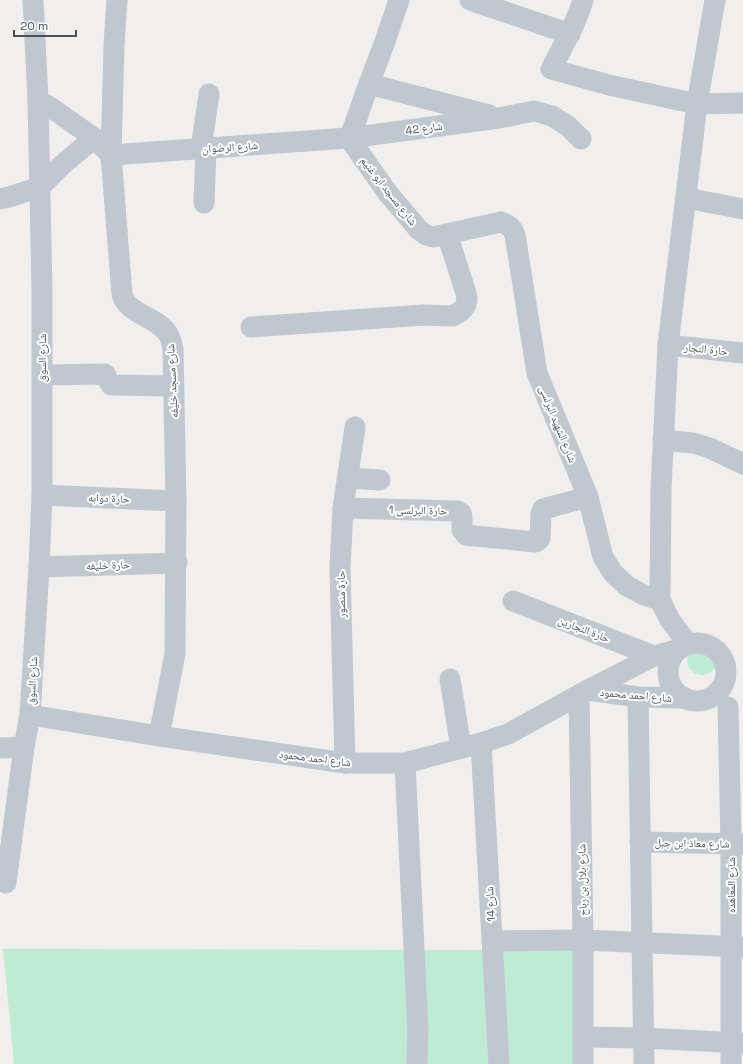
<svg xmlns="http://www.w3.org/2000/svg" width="743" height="1064" font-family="'Space Grotesk','Noto Naskh Arabic',sans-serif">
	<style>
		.green { fill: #bfebd4 }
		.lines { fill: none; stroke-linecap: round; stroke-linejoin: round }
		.minor { stroke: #c0c7cf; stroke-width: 21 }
		.labels { text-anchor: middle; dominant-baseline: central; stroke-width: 4; stroke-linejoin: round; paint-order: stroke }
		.street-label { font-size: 11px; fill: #48505a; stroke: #fff }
	</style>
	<rect width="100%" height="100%" fill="#f1eeee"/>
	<g class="green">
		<circle cx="702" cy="660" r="15"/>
		<polygon points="3,949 580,950 579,1064 14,1064"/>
	</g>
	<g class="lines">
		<g class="minor">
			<path d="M117,0L114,45L111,155L122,294C126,314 158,317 168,334C171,339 172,344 173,349L176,501L175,654L159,736"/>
			<polyline points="470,0 570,34"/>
			<path d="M583,0C576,24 563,46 551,69L609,85L697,104L743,103"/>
			<polyline points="369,84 489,115"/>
			<polyline points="38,100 53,109 94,138 111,155 349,138 499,118 534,111 552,116 568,126 581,139"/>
			<path d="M349,138L387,192L419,230L426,235L433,237L501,222C509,225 512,227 515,235L537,373L588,497L603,557L613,573L627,586L644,595L660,600"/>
			<path d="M349,138C357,120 362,102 369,84C380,56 390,28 399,0"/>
			<polyline points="201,149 209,94"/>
			<polyline points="686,198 743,209"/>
			<polyline points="0,199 9,197 40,187 62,165 94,138"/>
			<polyline points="204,203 206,148"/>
			<polyline points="251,327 424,315 453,316 461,311 466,305 467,299 466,293 447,234"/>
			<polyline points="668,345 743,353"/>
			<polyline points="42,375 105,374 109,382 111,385 173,386"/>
			<polyline points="663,440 693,443 710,448 743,464"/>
			<polyline points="348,478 380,480"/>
			<polyline points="42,495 176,501"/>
			<polyline points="343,508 457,511 461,513 462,516 462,530 466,535 535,542 539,540 540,538 541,514 543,509 588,497"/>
			<polyline points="39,567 177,563"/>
			<polyline points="513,601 654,656"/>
			<circle cx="697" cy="672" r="29"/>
			<polyline points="688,644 670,620 660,600 661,489 668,345 697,104 715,0"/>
			<polyline points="450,679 461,748"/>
			<polyline points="588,690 638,697 685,698"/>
			<polyline points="579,695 583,940 583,1064"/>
			<polyline points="638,697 644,1064"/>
			<polyline points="728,707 731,844 731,1064"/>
			<polyline points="30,715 159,736 345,763 405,763 481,743 508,734 588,690 654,656 679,649"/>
			<polyline points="481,743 499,1064"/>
			<polyline points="0,748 24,747"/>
			<polyline points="345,763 340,569 343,508 355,427"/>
			<polyline points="405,763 418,1031 417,1064"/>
			<polyline points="640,842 743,844"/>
			<polyline points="6,883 24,747 30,715 39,567 42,495 42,291 38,100 33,0"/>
			<polyline points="492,941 583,940 743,947"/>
			<polyline points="583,1037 643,1038 743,1043"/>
		</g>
	</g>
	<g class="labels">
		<g class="street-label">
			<text transform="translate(424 128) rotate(-8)">شارع 42</text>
			<text transform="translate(230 147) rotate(-4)">شارع الرضوان</text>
			<text transform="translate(389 191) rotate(52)">شارع مسجد ابو غنيم</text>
			<text transform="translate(706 349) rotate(6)">حارة النجار</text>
			<text transform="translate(42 358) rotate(-90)">شارع السوق</text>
			<text transform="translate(172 381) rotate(-93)">شارع مسجد خليفه</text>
			<text transform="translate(558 424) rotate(68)">شارع الشهيد البرلسى</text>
			<text transform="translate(109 498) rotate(2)">حارة دوابه</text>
			<text transform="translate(418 510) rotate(1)">حارة البرلسى 1</text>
			<text transform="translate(108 565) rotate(-2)">حارة خليفه</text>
			<text transform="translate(341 594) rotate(-91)">حارة منصور</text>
			<text transform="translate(584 629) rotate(21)">حارة النجارين</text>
			<text transform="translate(32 681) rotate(-87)">شارع السوق</text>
			<text transform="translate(636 695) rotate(5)">شارع احمد محمود</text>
			<text transform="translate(315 758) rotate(7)">شارع احمد محمود</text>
			<text transform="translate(692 843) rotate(1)">شارع معاذ ابن جبل</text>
			<text transform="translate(582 880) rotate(-91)">شارع بلال بن رباح</text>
			<text transform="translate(731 885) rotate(-90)">شارع المعاهده</text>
			<text transform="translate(490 904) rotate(-93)">شارع 14</text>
		</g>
	</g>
	<path d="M14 30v6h62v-6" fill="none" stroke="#48505a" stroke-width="2"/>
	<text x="20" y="30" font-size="12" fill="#48505a" stroke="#ffffff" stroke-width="3" paint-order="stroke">20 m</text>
</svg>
